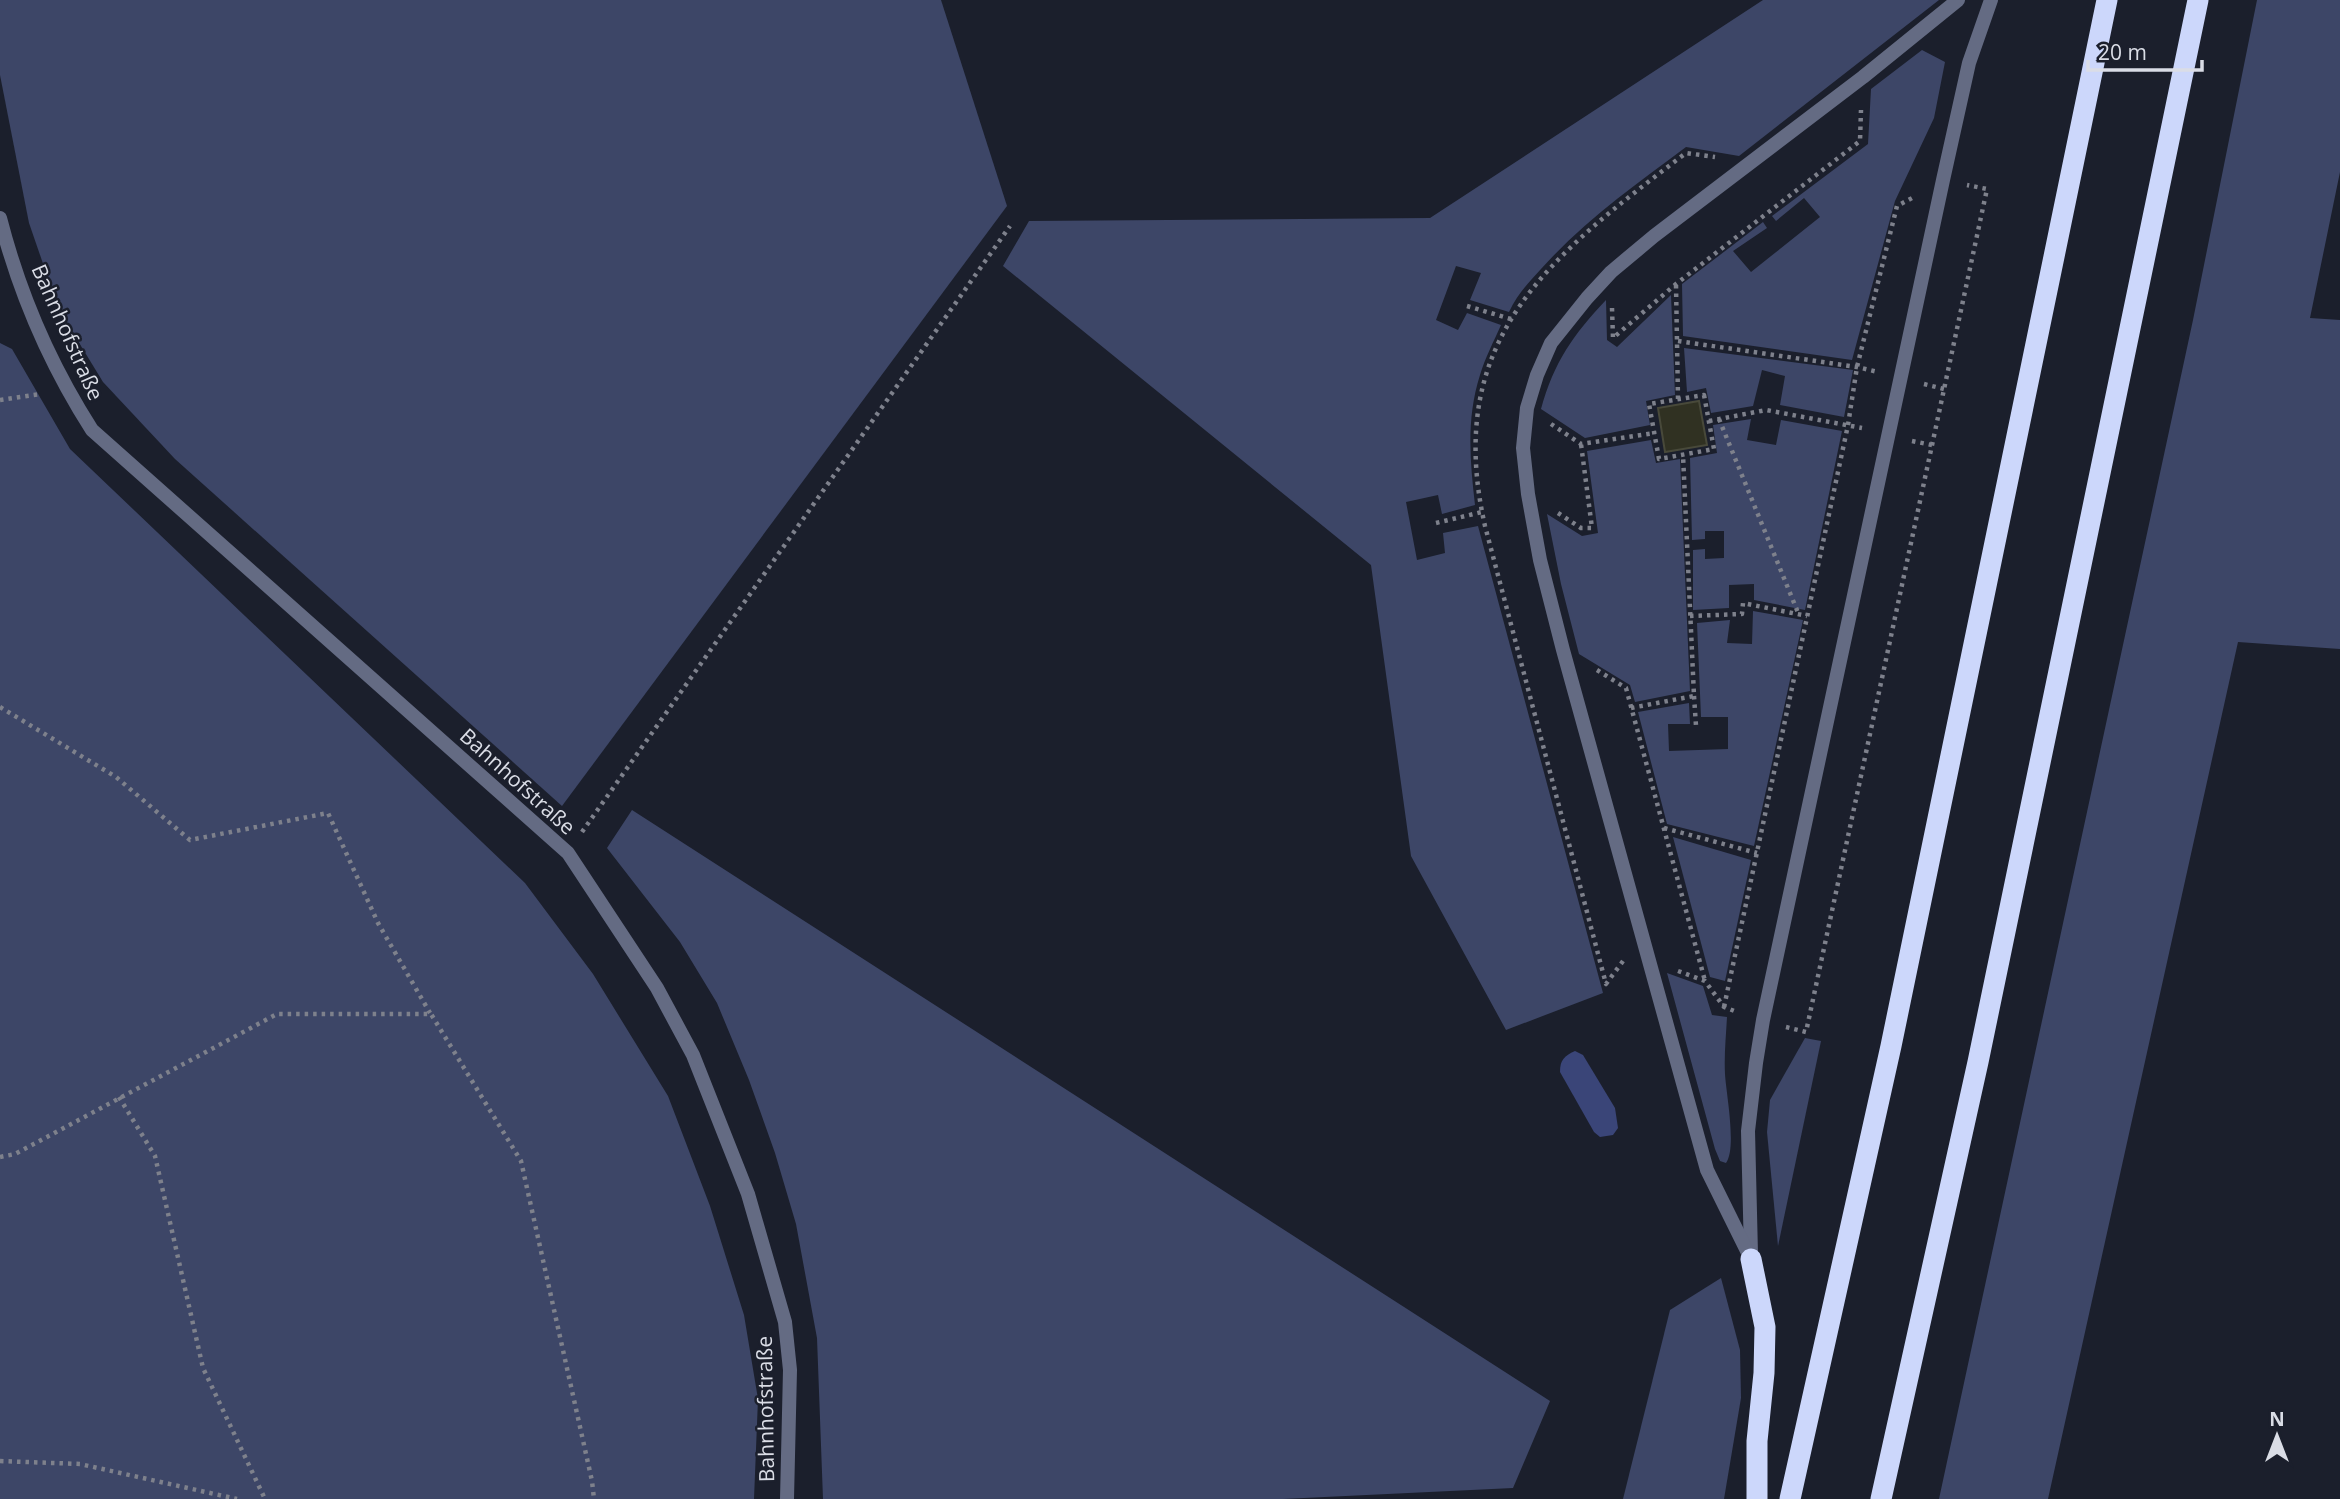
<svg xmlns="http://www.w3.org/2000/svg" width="2340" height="1499" font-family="'Open Sans',sans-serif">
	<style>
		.green { fill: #3d4667 }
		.water { fill: #3a4578 }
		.building { fill: #303122; stroke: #48493a; stroke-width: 2 }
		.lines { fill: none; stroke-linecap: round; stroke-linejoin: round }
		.path { stroke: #7e818c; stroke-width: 4.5; stroke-dasharray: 3.5 5; stroke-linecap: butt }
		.lane { stroke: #646b83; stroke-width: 14 }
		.street { stroke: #646b83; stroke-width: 14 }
		.highway { stroke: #ccd7fb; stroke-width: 21 }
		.labels { text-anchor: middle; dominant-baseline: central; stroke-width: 5; stroke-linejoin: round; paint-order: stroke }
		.street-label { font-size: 21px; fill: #dadde6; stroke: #1b1f2c }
	</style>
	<rect width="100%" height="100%" fill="#1b1f2c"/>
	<g class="green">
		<polygon points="0,0 941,0 1007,206 562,806 175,459 103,382 59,310 29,223 0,75"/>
		<path d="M1763,0H1939L1739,156L1686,147C1635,185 1584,221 1541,269C1528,283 1517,295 1509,312L1470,300L1481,273L1456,266L1436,320L1458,330L1467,313L1501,325C1494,341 1485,358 1480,375C1466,419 1470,461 1475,505L1442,514L1438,495L1406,502L1417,560L1445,553L1443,533L1478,526L1603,993L1506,1030L1411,856L1371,565L1003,266L1029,221L1430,218Z"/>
		<polygon points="2257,0 2340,0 2340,172 2310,318 2340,320 2340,649 2238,642 2048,1499 1939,1499 2193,320"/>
		<polygon points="1922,50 1945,62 1934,118 1895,201 1852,360 1683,336 1682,284 1763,222 1767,228 1733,251 1751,272 1820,217 1804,198 1776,221 1772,216 1868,144 1871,89"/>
		<path d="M1671,295L1675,395L1646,401L1650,425L1585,438L1541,409C1554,362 1573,335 1606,300L1607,340L1617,347Z"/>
		<polygon points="0,343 12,349 70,449 525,883 593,974 668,1096 710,1206 744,1315 758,1399 754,1499 0,1499"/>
		<polygon points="1684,348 1853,370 1844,417 1780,405 1785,376 1762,370 1753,406 1711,413 1706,388 1687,392"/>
		<polygon points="1751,419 1747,440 1776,445 1781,420 1842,431 1805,610 1754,600 1754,584 1729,585 1729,608 1693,610 1693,550 1705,549 1705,559 1724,558 1724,531 1705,531 1705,539 1692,540 1690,458 1717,453 1713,425"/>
		<polygon points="1651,440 1656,463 1680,459 1690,691 1635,702 1630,685 1579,654 1561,584 1547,514 1582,536 1598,533 1587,451"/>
		<polygon points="1753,611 1803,620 1754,846 1667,824 1638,712 1689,703 1690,724 1668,724 1669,751 1728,749 1728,717 1701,717 1697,623 1730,620 1727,643 1752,644"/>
		<polygon points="632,810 1550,1401 1513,1488 1283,1499 823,1499 817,1338 796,1224 775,1153 749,1080 717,1003 680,942 607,848"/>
		<polygon points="1673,837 1751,860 1725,981 1710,977"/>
		<path d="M1667,973L1703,986L1712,1015L1727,1017C1726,1036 1724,1055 1725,1074C1726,1093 1737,1148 1726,1163L1720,1161L1715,1149Z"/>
		<polygon points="1805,1038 1821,1041 1778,1246 1767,1132 1770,1100"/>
		<polygon points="1721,1278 1740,1350 1741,1398 1724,1499 1623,1499 1670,1310"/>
	</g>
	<path class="water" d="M1575,1051L1583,1055L1615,1108L1618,1128L1613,1135L1600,1137L1594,1132L1560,1072C1560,1060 1564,1056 1575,1051Z"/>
	<polygon class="building" points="1699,401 1707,445 1665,452 1658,408"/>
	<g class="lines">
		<g class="path">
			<polyline points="1676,285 1678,399"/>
			<polyline points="1467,306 1511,319"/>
			<polyline points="1612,308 1613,338 1676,284 1860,141 1861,110"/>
			<polyline points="1678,341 1857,367 1878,372"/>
			<polyline points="1924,384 1944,389"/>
			<polygon points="1704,395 1714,449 1659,459 1649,404"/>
			<polyline points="0,400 41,394"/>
			<polyline points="1719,419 1799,615"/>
			<polyline points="1709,421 1766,410 1862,428"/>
			<polyline points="1551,424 1581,444 1655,433"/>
			<polyline points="1912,441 1932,445"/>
			<polyline points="1558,513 1581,528 1592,528 1581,444"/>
			<polyline points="1436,523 1482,512"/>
			<polyline points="1690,616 1742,614 1743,603 1807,616"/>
			<polyline points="1597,670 1626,688 1705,981"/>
			<polyline points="1694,696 1696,726"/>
			<polyline points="0,707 116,777 190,840 328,813 378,923 430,1013"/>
			<polyline points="1631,708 1694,696 1683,455"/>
			<polyline points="1664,828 1757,853"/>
			<polyline points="582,832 1010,226"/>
			<path d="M1623,961L1606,984L1485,526C1442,337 1552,255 1686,153L1715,157"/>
			<polyline points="1678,971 1705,981 1724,1007 1737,1012"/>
			<polyline points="1724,1007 1848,425 1857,367 1897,206 1914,197"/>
			<polyline points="1786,1027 1806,1032 1987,189 1967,185"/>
			<polyline points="119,1097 155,1156 203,1368 265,1499"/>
			<polyline points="0,1157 15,1154 277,1014 431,1014 521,1161 592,1481 594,1499"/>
			<polyline points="0,1461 80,1464 237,1499"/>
		</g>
		<g class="lane">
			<polyline points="1751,1254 1748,1131 1756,1063 1763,1020 1943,180 1969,63 1991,0"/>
			<polyline points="1751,1259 1707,1170 1563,650 1540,560 1528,494 1523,448 1527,408 1537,375 1551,343 1587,298 1611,272 1654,236 1863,77 1958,0"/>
		</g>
		<path class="street" d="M0,218C19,292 51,366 92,430L568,853L657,988L693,1055L748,1194L785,1322L790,1370L787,1499"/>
		<g class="highway">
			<polyline points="1751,1259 1765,1327 1764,1373 1757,1441 1757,1499"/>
			<polyline points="1790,1499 1891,1046 2107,0"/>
			<polyline points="1881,1499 1978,1062 2198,0"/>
		</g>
	</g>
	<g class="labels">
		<g class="street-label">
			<text transform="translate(68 332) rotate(66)">Bahnhofstraße</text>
			<text transform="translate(518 781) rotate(42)">Bahnhofstraße</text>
			<text transform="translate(765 1409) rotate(-91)">Bahnhofstraße</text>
		</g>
	</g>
	<g transform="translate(2277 1436)" stroke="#1b1f2c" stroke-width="5" paint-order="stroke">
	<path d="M0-5L12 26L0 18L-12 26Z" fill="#dadde6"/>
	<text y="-10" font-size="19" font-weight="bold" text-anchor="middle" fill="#dadde6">N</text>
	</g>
	<path d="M2088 60v10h114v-10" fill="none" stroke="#dadde6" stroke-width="3.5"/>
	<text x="2098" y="60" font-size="21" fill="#dadde6" stroke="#1b1f2c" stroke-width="5" paint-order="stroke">20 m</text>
</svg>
